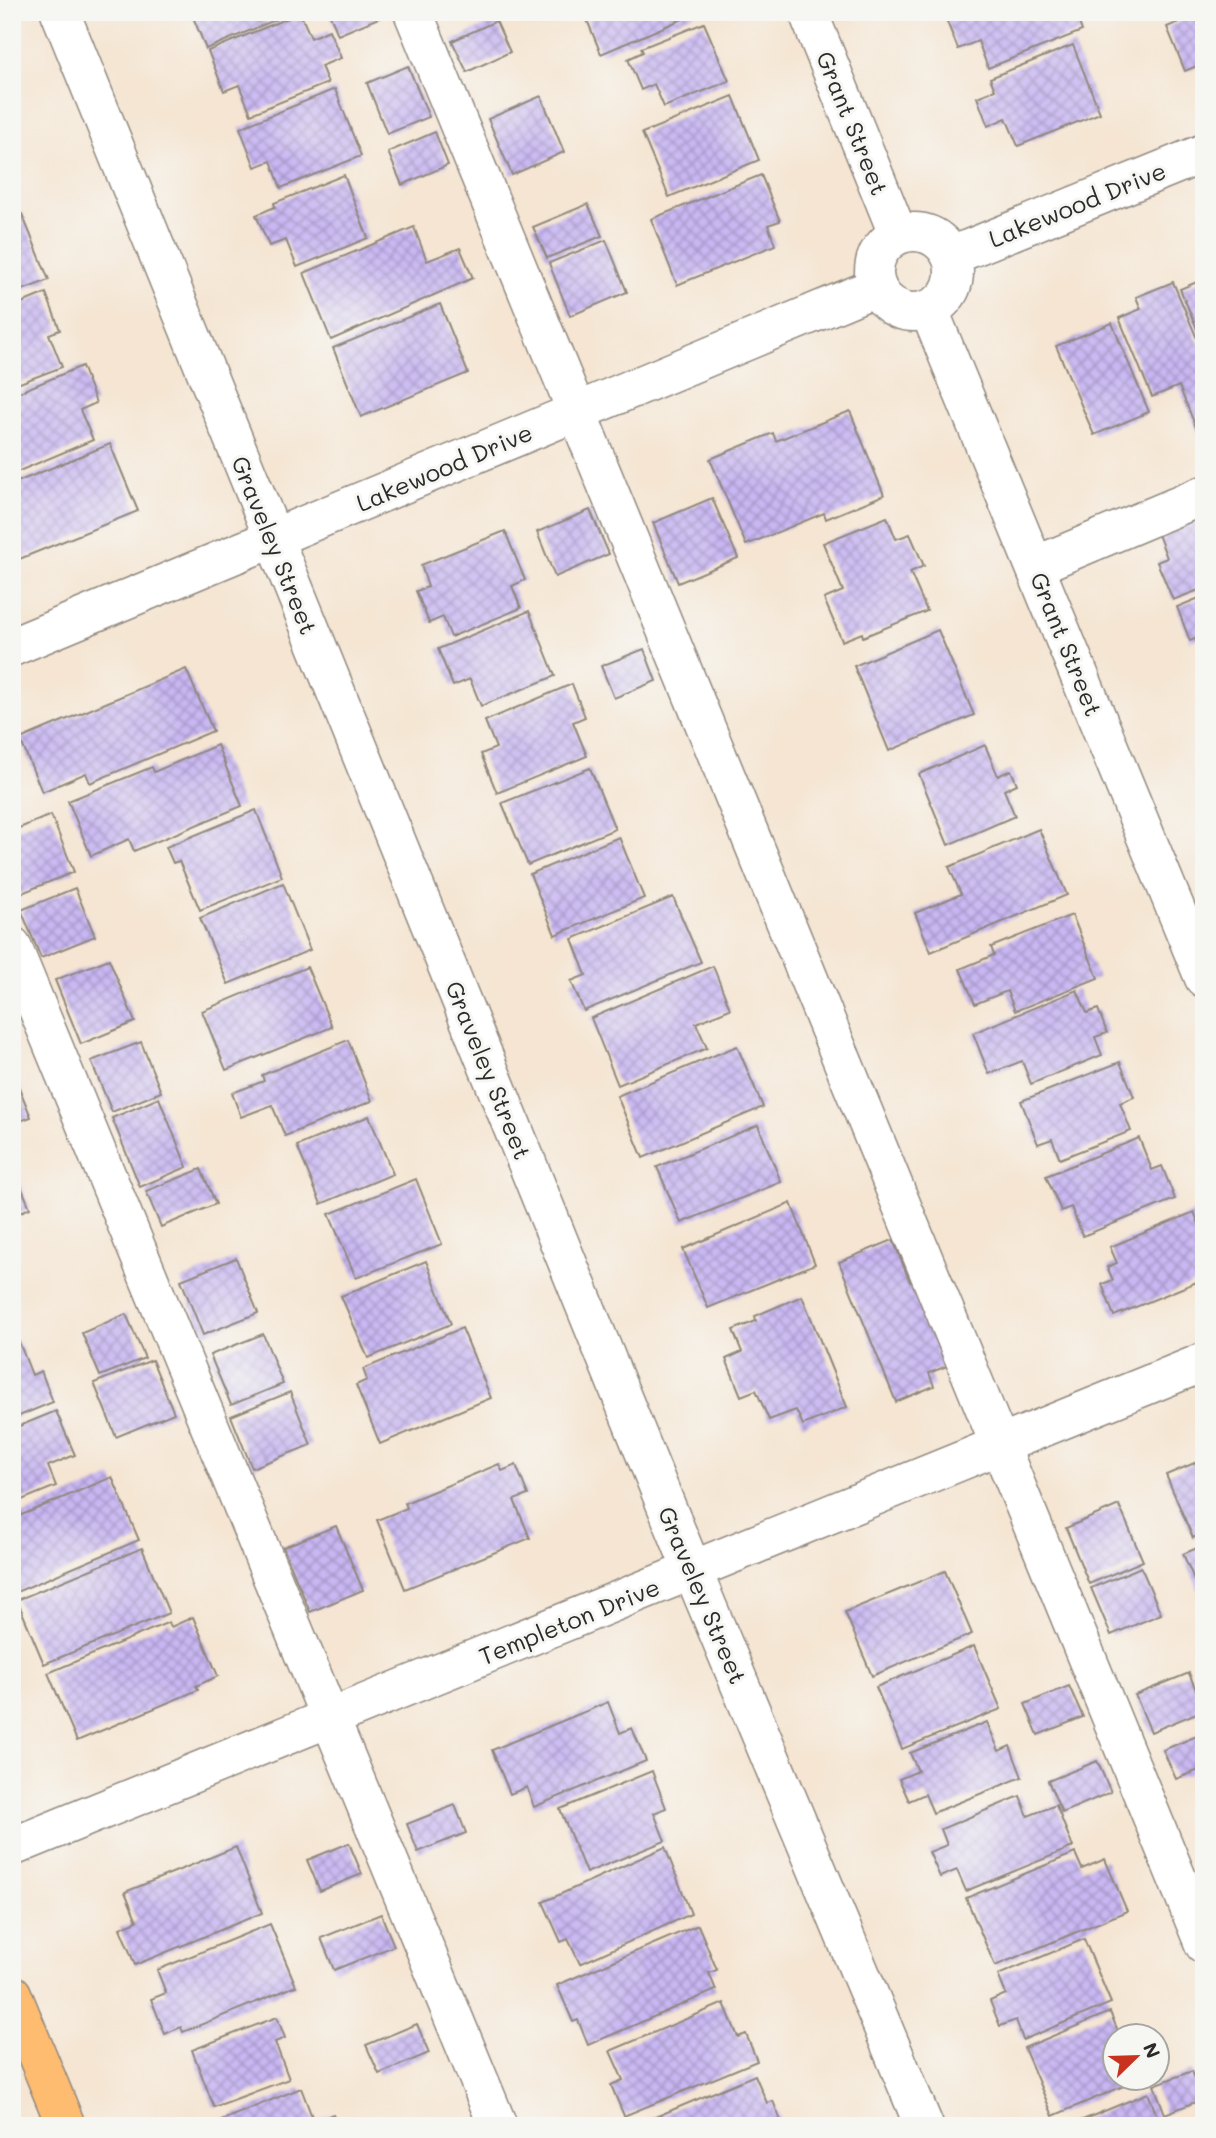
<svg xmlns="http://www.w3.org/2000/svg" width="1216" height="2138" font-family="Mali,sans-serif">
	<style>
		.building { fill: url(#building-cross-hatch) }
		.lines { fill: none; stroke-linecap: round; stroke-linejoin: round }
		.minor-casing { stroke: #90887e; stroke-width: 41 }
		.major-casing { stroke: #90887e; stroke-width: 41 }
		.minor { stroke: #fff; stroke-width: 38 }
		.major { stroke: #febc70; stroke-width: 38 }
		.labels { text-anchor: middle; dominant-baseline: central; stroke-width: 6; stroke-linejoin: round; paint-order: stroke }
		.street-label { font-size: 24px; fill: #2b2b2b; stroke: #f6f6f2 }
	</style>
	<defs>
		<pattern id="building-cross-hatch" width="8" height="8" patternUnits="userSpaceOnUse" patternTransform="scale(1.75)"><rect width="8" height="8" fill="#c9b7f3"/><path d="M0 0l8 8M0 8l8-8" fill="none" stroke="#a395c5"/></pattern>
	</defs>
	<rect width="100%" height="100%" fill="#f6f6f2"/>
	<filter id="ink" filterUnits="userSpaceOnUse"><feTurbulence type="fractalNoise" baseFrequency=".0143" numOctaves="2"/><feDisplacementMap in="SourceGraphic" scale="14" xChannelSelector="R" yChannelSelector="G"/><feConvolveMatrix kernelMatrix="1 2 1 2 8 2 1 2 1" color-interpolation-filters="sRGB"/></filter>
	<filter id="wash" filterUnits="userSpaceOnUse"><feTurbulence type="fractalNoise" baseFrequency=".00686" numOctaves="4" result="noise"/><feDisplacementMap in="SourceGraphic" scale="28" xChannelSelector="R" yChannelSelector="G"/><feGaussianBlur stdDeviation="1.57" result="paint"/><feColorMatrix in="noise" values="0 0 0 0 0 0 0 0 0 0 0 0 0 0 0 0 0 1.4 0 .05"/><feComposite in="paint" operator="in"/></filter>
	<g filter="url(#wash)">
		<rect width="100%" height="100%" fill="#f5e5d2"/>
		<g id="blocks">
			<g class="building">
				<polygon points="191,12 294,12 206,49"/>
				<polygon points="329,12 379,12 381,17 338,35"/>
				<polygon points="605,12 699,12 601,54 587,20"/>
				<polygon points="943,12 1075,12 1082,31 988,68 978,41 958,49"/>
				<polygon points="300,13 311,38 329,30 341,58 321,66 328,83 251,114 239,85 224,91 208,51"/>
				<polygon points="1195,15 1204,35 1204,63 1185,71 1167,27"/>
				<polygon points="496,21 510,52 467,72 452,41"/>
				<polygon points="704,23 729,81 664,107 654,84 641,90 628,59 643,52 641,48"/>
				<polygon points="1073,45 1100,113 1018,146 1006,118 988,126 977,97 995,90 990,78"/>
				<polygon points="408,66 429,117 387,134 367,83"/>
				<polygon points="335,89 361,156 281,188 271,161 255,167 240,128"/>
				<polygon points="541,96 564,152 512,175 488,119"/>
				<polygon points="733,96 759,160 669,197 642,133"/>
				<polygon points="435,132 448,165 402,185 388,152"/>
				<polygon points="344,175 368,238 297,267 286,240 269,246 256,215 275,207 274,203"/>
				<polygon points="761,175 780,221 768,225 775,245 677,285 651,219"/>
				<polygon points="588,204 602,236 547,258 533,227"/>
				<polygon points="22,214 49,280 12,294 12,218"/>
				<polygon points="414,227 427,261 460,248 473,278 331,340 304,273"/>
				<polygon points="606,240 627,292 570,316 549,263"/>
				<polygon points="1204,279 1204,345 1180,289"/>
				<polygon points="1173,282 1204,355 1204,435 1200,437 1179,386 1152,397 1119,318 1141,309 1136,297"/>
				<polygon points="46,293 60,330 49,334 62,367 12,386 12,307"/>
				<polygon points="440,304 468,373 361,417 333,348"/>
				<polygon points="1112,323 1149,412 1094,435 1056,346"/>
				<polygon points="82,366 96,403 80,410 93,440 12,474 12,395"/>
				<polygon points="850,411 884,495 826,519 824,513 746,545 710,459 773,433 776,441"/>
				<polygon points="110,444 138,511 12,562 12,484"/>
				<polygon points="712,498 738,558 678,583 653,523"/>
				<polygon points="590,510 609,554 555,577 537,532"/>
				<polygon points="1204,510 1204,588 1173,600 1157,562 1167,558 1156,529"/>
				<polygon points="887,517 896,539 910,534 924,566 910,572 927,611 863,637 862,633 842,641 824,599 843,591 823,543"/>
				<polygon points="505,531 525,580 512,586 521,608 451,637 443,617 429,623 416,591 428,587 421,565"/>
				<polygon points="1204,596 1204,647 1203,647 1200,637 1190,641 1177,607"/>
				<polygon points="529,611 555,676 481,706 470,679 453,686 438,649"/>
				<polygon points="938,630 974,715 889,751 854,666"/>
				<polygon points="644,649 656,681 614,698 601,666"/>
				<polygon points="186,669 213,731 90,783 86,773 42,792 20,739"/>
				<polygon points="572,684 585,717 573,722 587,756 497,793 481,754 496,748 485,721"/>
				<polygon points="217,745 242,806 134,851 129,839 91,856 68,801 152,767 154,772"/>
				<polygon points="985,745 998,776 1011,770 1017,784 1004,790 1015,816 948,845 919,774"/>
				<polygon points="590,768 615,829 528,865 502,803"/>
				<polygon points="256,810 282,877 200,910 179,861 173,863 166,847"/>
				<polygon points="51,815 74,872 17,895 12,883 12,831"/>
				<polygon points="1039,829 1067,895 931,952 915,913 961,894 949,867"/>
				<polygon points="619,837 644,898 555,935 530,874"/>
				<polygon points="283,883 310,950 228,984 200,918"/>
				<polygon points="75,888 95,936 41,958 21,910"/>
				<polygon points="673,897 701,962 584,1011 571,981 586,975 572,939"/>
				<polygon points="1072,915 1098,978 1015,1011 1007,991 975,1004 960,969 994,955 991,947"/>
				<polygon points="109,959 135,1022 81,1044 55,980"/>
				<polygon points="713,966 730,1009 696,1023 707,1048 618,1085 591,1018"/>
				<polygon points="307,967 332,1027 226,1070 202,1011"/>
				<polygon points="1077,990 1087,1013 1098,1009 1107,1033 1095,1037 1102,1055 1031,1084 1022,1061 989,1074 973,1033"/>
				<polygon points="348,1040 372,1101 285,1136 272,1105 241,1117 232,1093 264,1081 262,1075"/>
				<polygon points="141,1042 161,1092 112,1112 91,1061"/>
				<polygon points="737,1046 763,1107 643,1158 617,1096"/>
				<polygon points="1120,1062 1134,1097 1120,1103 1131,1131 1060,1159 1052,1139 1038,1144 1021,1101"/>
				<polygon points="18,1085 31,1117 12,1124 12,1088"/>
				<polygon points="159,1098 187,1167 140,1187 112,1118"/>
				<polygon points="369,1116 393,1174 321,1204 297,1146"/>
				<polygon points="758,1125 781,1182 681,1223 657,1167"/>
				<polygon points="1139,1138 1152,1170 1162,1166 1175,1199 1083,1236 1071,1207 1061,1211 1046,1176"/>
				<polygon points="12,1165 30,1208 12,1216"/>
				<polygon points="201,1169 216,1204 161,1227 146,1191"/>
				<polygon points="416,1179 442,1244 356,1278 329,1214"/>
				<polygon points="791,1203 815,1264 708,1308 683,1249"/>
				<polygon points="1194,1212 1204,1235 1204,1279 1114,1316 1102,1284 1113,1280 1107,1267 1117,1263 1110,1247"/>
				<polygon points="893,1240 910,1282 925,1276 960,1361 929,1373 934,1386 896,1402 839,1262"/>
				<polygon points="236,1258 258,1313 203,1335 181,1280"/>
				<polygon points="426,1261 451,1324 368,1358 341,1296"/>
				<polygon points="802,1296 847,1407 803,1425 796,1410 769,1420 756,1390 741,1396 726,1359 742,1352 733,1330 756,1321 755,1316"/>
				<polygon points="126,1314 145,1358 100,1376 82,1333"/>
				<polygon points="462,1328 491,1398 380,1444 356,1385 367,1380 363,1369"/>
				<polygon points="263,1334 283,1384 231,1405 210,1355"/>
				<polygon points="19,1342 32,1375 41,1371 53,1402 12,1419 12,1345"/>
				<polygon points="152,1360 174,1413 116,1437 94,1383"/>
				<polygon points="290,1392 311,1445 252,1468 231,1416"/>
				<polygon points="56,1411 75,1455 48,1466 56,1486 12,1504 12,1429"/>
				<polygon points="1204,1459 1204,1533 1193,1538 1166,1475"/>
				<polygon points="499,1464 502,1471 516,1465 528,1495 514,1500 530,1538 405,1589 377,1520 407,1508 405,1503"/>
				<polygon points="112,1477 139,1540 14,1593 12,1519"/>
				<polygon points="1119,1505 1143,1561 1089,1584 1066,1528"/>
				<polygon points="336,1526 363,1590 310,1612 283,1547"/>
				<polygon points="1204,1545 1204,1602 1183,1554"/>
				<polygon points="142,1548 169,1613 44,1664 17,1600"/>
				<polygon points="1141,1567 1161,1614 1111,1635 1091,1588"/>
				<polygon points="945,1571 972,1634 872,1676 845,1612"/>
				<polygon points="193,1617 218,1676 196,1686 198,1690 77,1741 48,1673 169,1622 171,1627"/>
				<polygon points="974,1646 1001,1709 902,1749 876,1687"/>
				<polygon points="1189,1673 1204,1710 1151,1732 1135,1695"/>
				<polygon points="1069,1686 1083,1717 1038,1735 1025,1704"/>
				<polygon points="608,1702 620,1733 632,1728 646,1761 534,1807 527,1787 510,1794 492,1750"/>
				<polygon points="987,1722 999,1751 1010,1746 1022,1777 933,1813 925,1794 909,1801 899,1779 918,1771 910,1753"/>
				<polygon points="1204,1733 1204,1768 1176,1779 1163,1750"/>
				<polygon points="1097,1761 1111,1792 1062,1813 1048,1781"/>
				<polygon points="652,1771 666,1808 654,1813 665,1841 586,1873 560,1809"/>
				<polygon points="1020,1796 1028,1816 1056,1805 1073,1847 966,1891 957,1870 940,1877 929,1852 947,1845 941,1829"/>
				<polygon points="455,1805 466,1833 418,1852 407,1824"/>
				<polygon points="349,1843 362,1874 320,1891 307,1860"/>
				<polygon points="236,1847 262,1913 135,1965 120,1928 137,1921 125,1892"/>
				<polygon points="665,1847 691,1914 580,1964 568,1939 561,1942 543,1902"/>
				<polygon points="1075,1853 1082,1869 1105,1859 1127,1911 995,1966 966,1898"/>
				<polygon points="381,1914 394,1946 334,1970 321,1938"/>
				<polygon points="270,1924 296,1986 183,2032 181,2027 165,2034 151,1999 166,1993 157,1970"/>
				<polygon points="698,1925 717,1970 709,1973 716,1990 588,2045 578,2020 573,2022 557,1985"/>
				<polygon points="1084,1939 1111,2003 1023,2040 1016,2020 1000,2026 990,2001 1006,1994 998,1975"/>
				<polygon points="724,2003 738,2037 746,2034 757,2061 624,2116 611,2085 623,2080 610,2051"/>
				<polygon points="1110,2012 1120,2036 1114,2036 1114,2078 1140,2079 1053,2116 1024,2048"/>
				<polygon points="277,2017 285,2038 275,2042 289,2079 214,2107 192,2050"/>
				<polygon points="417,2024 429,2053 379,2074 366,2045"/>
				<polygon points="1192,2071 1203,2099 1165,2114 1154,2085"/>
				<polygon points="755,2075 767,2103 773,2101 783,2126 634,2126"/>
				<polygon points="301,2088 314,2122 333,2114 339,2126 207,2126"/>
				<polygon points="1148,2093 1161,2126 1068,2126"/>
			</g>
		</g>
	</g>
	<g filter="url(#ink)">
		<use href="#blocks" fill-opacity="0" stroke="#90887e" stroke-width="2"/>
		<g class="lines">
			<defs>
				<g id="minor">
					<polyline points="60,12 693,1572 924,2126"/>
					<polyline points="413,12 1204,1944"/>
					<polyline points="808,12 898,234"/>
					<circle cx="914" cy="272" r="40"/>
					<polyline points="951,256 1204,153"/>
					<polyline points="929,310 1204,978"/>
					<polyline points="1035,566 1204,495"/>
					<polyline points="12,647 876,287"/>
					<polyline points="12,946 498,2126"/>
					<polyline points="12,1847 1204,1362"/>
				</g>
				<polyline id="major" points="12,1994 66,2126"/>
			</defs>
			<use href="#minor" class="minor-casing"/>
			<use href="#major" class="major-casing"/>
			<use href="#minor" class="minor"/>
			<use href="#major" class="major"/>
		</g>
	</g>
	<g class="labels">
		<g class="street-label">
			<text transform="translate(853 123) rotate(68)">Grant Street</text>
			<text transform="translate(1077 204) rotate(-22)">Lakewood Drive</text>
			<text transform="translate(444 467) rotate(-23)">Lakewood Drive</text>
			<text transform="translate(275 545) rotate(68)">Graveley Street</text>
			<text transform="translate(1067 644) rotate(68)">Grant Street</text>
			<text transform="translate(489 1070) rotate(68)">Graveley Street</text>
			<text transform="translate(703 1595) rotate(67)">Graveley Street</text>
			<text transform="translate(569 1621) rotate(-22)">Templeton Drive</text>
		</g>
	</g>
	<rect width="1216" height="2138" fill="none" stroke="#f6f6f2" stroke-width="42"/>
	<g transform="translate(1136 2057) rotate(67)"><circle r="33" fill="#f6f6f2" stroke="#a5a5a2" stroke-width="2"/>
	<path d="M0-5L12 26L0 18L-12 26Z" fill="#c8321e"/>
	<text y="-10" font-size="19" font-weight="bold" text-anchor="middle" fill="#2b2b2b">N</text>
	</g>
</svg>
